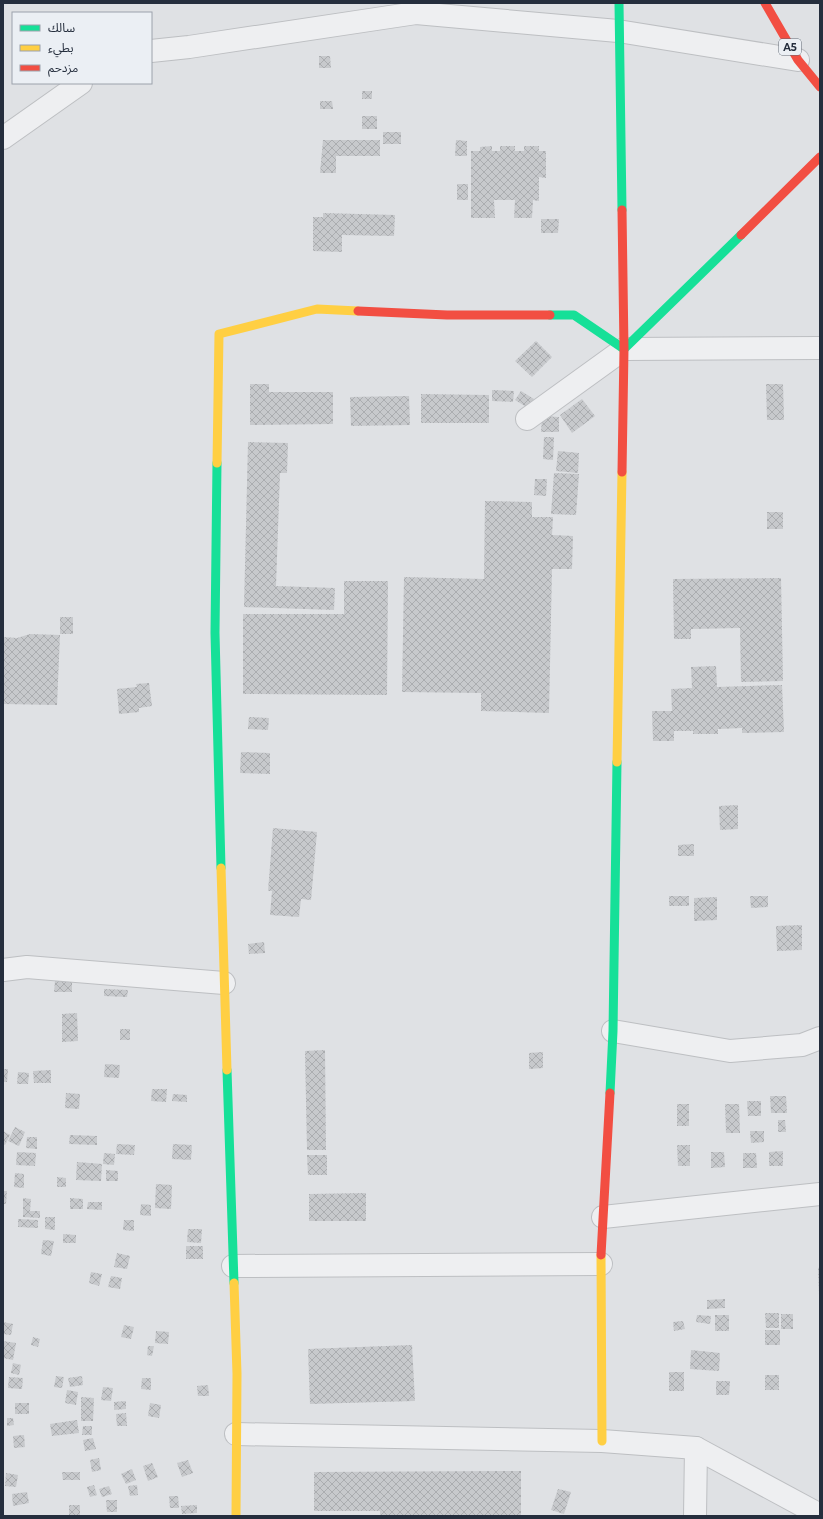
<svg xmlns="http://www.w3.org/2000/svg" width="823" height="1519" font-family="Montserrat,'Noto Sans Arabic',sans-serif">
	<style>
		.building { fill: url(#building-cross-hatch) }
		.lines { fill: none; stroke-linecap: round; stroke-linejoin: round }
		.street-casing { stroke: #bdbfc2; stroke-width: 24 }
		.street { stroke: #eeeff1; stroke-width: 22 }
		.fast { stroke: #16e098; stroke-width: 9 }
		.slow { stroke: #ffcf43; stroke-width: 9 }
		.jam { stroke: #f24e42; stroke-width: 9 }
		.labels { text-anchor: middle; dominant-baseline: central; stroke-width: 4; stroke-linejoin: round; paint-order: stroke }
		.shield { fill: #ebeff4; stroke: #606874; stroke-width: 1 }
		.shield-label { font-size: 10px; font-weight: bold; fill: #252e3d }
	</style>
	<defs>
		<pattern id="building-cross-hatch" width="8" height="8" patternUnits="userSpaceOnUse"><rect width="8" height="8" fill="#c7c9cc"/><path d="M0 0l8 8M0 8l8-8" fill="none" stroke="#abadb0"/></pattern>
	</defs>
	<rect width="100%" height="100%" fill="#dfe1e4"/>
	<g class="building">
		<polygon points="319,56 330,56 331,68 319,68"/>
		<rect x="362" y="91" width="10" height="8"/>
		<polygon points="320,101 332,101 333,109 320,109"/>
		<rect x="362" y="116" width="15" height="13"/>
		<rect x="383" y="132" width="18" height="12"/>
		<polygon points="323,140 380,140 380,156 336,156 336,173 320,173"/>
		<polygon points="456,140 467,141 467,156 455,156"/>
		<polygon points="492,146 492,151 500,151 500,146 515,146 515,151 524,151 524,146 539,146 539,151 546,151 546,178 539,177 539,201 533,200 532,218 514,218 515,200 494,200 495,218 471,218 471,151 480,151 480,147"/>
		<rect x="457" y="184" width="11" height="16"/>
		<polygon points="323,213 395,215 394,236 342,235 342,252 313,251 313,217 323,217"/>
		<polygon points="541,219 559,219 558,233 541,233"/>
		<polygon points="536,341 552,357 532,377 515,361"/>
		<polygon points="250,384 269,384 269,392 333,392 333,424 250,425"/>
		<polygon points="766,384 783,384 784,420 767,420"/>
		<polygon points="492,390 514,391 513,402 492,401"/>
		<polygon points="521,391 534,399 528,408 515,400"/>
		<polygon points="421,394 489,395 489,423 421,423"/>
		<polygon points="409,396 410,425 351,426 350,397"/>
		<polygon points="582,399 595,416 572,433 560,415"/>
		<polygon points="542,416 559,417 559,432 541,432"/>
		<polygon points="544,437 554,437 553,460 543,459"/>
		<polygon points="248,442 288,443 287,473 280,473 276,586 335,588 334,610 244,607"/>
		<polygon points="558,451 579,453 578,473 556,471"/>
		<polygon points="554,473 579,474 576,515 551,514"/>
		<polygon points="535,479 547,479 546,496 534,495"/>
		<polygon points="485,501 532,502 532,517 553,517 552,535 573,536 572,569 552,569 549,713 481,711 481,693 402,692 404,577 484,579"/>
		<rect x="767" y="512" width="16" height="17"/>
		<polygon points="781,578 783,681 741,682 740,628 691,629 691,639 674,639 673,579"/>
		<polygon points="344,581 388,581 387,695 243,694 243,614 344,614"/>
		<rect x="60" y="617" width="13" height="17"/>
		<polygon points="30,634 60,635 57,705 3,704 3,637 17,638"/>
		<polygon points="716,666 717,687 782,685 784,732 742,733 742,728 718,729 718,734 693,734 693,731 674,731 674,741 653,741 652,711 672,711 671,689 692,688 691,667"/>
		<polygon points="149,683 152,706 139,708 139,712 119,714 117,689 137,687 136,684"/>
		<polygon points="249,717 269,718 268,730 248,729"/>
		<polygon points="241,752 270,753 270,774 240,773"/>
		<polygon points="738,805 738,829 720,830 719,806"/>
		<polygon points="273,828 317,832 311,900 301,899 299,917 270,915 272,891 268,891"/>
		<polygon points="694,844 694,856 678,856 678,845"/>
		<rect x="669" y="896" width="20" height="10"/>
		<polygon points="750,896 768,896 768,907 751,908"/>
		<polygon points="717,897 717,920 694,921 694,898"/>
		<polygon points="802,925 802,950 777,951 776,926"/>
		<polygon points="264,942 265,953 249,954 248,944"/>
		<polygon points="55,981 72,981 72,992 54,992"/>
		<polygon points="104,989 128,990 127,997 104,996"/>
		<polygon points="77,1013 78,1041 62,1042 62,1014"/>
		<rect x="120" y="1029" width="10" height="11"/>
		<polygon points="325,1050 326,1150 307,1150 305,1051"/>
		<polygon points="543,1052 543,1068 529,1069 529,1053"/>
		<polygon points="105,1064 120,1065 119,1078 104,1077"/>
		<polygon points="3,1069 8,1069 7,1082 3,1082"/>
		<polygon points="51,1070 51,1083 34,1083 33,1071"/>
		<polygon points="18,1072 29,1073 28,1084 17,1084"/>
		<polygon points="152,1089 167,1089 166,1102 151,1101"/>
		<polygon points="66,1093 80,1094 79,1109 65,1108"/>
		<polygon points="173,1094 187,1095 187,1102 172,1101"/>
		<polygon points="770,1096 786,1096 787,1113 771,1113"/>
		<polygon points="747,1101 761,1101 761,1116 748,1116"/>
		<rect x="677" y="1104" width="12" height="22"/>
		<polygon points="725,1104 739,1104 740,1133 726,1133"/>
		<polygon points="778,1120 785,1120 786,1132 778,1132"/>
		<polygon points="15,1127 25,1132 19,1146 8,1141"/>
		<polygon points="3,1131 10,1135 5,1145 3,1144"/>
		<polygon points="750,1131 764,1131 764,1142 751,1143"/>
		<polygon points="70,1135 97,1136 97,1145 69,1144"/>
		<polygon points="27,1137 37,1137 37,1149 26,1148"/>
		<polygon points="117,1144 135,1145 134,1155 116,1154"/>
		<polygon points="173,1144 192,1145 191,1160 172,1159"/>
		<polygon points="677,1145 690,1145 690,1166 678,1166"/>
		<polygon points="783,1151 783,1166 769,1166 769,1152"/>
		<polygon points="17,1152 36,1153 35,1166 16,1165"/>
		<polygon points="711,1152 724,1152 725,1167 711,1168"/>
		<polygon points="104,1153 115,1154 114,1165 103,1164"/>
		<polygon points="743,1153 756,1153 757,1168 743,1168"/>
		<polygon points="307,1155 327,1155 327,1175 308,1175"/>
		<polygon points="77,1162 102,1164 101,1181 76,1180"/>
		<polygon points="106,1170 118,1171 118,1181 106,1181"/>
		<polygon points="15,1173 24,1174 24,1188 14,1187"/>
		<polygon points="57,1177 66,1178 66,1187 57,1187"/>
		<polygon points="156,1184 172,1185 171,1209 155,1208"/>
		<polygon points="3,1191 7,1191 6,1204 3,1204"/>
		<polygon points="366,1193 366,1221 309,1221 309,1194"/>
		<polygon points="23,1198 31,1199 30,1211 40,1211 40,1218 23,1217"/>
		<polygon points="70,1198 83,1199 83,1209 70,1209"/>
		<polygon points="88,1202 102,1202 102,1210 87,1209"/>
		<polygon points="141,1204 151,1205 151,1216 140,1215"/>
		<polygon points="45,1217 55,1217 55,1230 45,1229"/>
		<polygon points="18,1219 38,1220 38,1228 18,1227"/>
		<polygon points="124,1220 134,1220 134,1231 123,1230"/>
		<polygon points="188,1229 202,1229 201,1243 187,1242"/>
		<polygon points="63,1234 76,1235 76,1243 63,1243"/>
		<polygon points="43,1240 54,1241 51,1256 41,1254"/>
		<rect x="186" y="1246" width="17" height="13"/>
		<polygon points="117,1253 130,1256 127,1269 114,1267"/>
		<polygon points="820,1267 820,1295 819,1295 818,1268"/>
		<polygon points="91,1272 102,1274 99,1286 89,1283"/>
		<polygon points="111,1276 122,1278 120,1289 108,1287"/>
		<polygon points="725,1299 725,1308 707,1309 707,1300"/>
		<polygon points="765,1313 779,1313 779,1328 766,1328"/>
		<rect x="781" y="1314" width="12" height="15"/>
		<polygon points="697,1315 711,1316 710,1324 696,1322"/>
		<rect x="715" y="1315" width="14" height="16"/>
		<polygon points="683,1321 685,1329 674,1331 673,1322"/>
		<polygon points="3,1322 13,1324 11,1335 3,1334"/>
		<polygon points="124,1325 134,1327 131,1339 121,1337"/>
		<rect x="765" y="1330" width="15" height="15"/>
		<polygon points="156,1331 169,1332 168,1344 155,1343"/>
		<polygon points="33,1337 40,1339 38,1347 31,1345"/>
		<polygon points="3,1341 16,1343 13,1360 3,1358"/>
		<polygon points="412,1345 415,1401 310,1404 308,1349"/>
		<polygon points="148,1346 154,1346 152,1356 147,1355"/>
		<polygon points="691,1350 720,1353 719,1371 690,1369"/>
		<polygon points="13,1363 21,1365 19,1375 11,1373"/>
		<rect x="669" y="1372" width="15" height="19"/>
		<rect x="765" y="1375" width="14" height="15"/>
		<polygon points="56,1376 64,1377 62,1388 54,1387"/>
		<polygon points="82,1376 83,1385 70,1387 68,1378"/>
		<polygon points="9,1377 23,1378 22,1389 8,1388"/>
		<polygon points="142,1378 151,1378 151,1390 141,1389"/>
		<polygon points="716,1381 730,1381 729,1395 716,1395"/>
		<polygon points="208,1385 209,1396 198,1396 197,1386"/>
		<polygon points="103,1387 113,1388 111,1401 101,1400"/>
		<polygon points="67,1390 78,1392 76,1405 65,1403"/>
		<polygon points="81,1397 94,1398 93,1421 81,1421"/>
		<polygon points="126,1401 126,1409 114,1410 114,1402"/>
		<rect x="15" y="1403" width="14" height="11"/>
		<polygon points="150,1403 161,1405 159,1418 148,1416"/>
		<polygon points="126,1413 127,1426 117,1426 116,1414"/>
		<polygon points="7,1418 13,1418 14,1425 7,1426"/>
		<polygon points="77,1420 79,1433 52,1436 50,1424"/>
		<polygon points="83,1426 92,1426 92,1435 82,1435"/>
		<polygon points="24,1435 25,1447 14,1448 13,1436"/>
		<polygon points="93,1438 96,1449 85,1451 83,1440"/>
		<polygon points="99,1458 101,1470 92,1472 90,1460"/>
		<polygon points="188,1460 193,1473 182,1477 177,1463"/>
		<polygon points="152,1463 158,1477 148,1481 143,1466"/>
		<polygon points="132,1469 136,1480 126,1484 121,1474"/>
		<polygon points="521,1471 521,1516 380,1516 380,1511 314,1511 314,1472"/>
		<polygon points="62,1472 80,1472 80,1480 63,1480"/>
		<polygon points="6,1473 18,1475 16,1487 5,1486"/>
		<polygon points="94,1485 97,1495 90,1497 87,1487"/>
		<polygon points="137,1485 138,1495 130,1496 128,1486"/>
		<polygon points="109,1486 112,1494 102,1497 99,1489"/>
		<polygon points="558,1489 571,1492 564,1514 551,1510"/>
		<polygon points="27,1492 29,1503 13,1506 12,1494"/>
		<polygon points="169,1496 178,1496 179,1508 170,1508"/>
		<polygon points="106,1500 117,1500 117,1512 107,1512"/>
		<polygon points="69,1505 80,1505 80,1516 69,1515"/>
		<polygon points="197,1505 197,1513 182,1514 181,1506"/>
	</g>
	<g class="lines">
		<defs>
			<g id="street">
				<polyline points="151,51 189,47 416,13 618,31 798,60"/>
				<polyline points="3,138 81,83"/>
				<polyline points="527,419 624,349 820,348"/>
				<polyline points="3,970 27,967 224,983"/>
				<polyline points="613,1031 730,1051 802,1045 820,1038"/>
				<polyline points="603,1217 820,1194"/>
				<polyline points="233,1266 601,1264"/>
				<polyline points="236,1434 602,1441 696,1448 820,1515"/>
				<polyline points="695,1516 696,1448"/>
			</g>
		</defs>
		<use href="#street" class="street-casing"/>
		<use href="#street" class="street"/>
		<g class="fast">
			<polyline points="619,3 622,210"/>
			<polyline points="550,315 574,315 624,349 741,235"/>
			<polyline points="217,463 215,633 221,868"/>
			<polyline points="227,1070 234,1283"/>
			<polyline points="610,1093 613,1031 617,762"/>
		</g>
		<g class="slow">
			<polyline points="217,463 219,334 317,309 358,311"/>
			<polyline points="617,762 622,472"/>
			<polyline points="221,868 227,1070"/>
			<polyline points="601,1255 602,1441"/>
			<polyline points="234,1283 237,1374 236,1516"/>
		</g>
		<g class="jam">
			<polyline points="765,3 798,60 820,87"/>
			<polyline points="622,210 624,349 622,472"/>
			<polyline points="741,235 820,157"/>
			<polyline points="358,311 447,315 550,315"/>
			<polyline points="601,1255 610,1093"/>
		</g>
	</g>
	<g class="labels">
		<rect class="shield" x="779" y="39" width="22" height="16" rx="3"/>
		<g class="shield-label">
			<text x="790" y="47">A5</text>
		</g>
	</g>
	<rect width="823" height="1519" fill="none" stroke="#252e3d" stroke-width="8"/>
	<rect x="12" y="12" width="140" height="72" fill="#ebeff4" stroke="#9ca2ab"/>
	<rect x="20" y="25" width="20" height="6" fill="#16e098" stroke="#9ca2ab"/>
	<text x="48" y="32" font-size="12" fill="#252e3d">سالك</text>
	<rect x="20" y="45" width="20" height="6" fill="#ffcf43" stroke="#9ca2ab"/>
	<text x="48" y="52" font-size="12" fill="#252e3d">بطيء</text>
	<rect x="20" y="65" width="20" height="6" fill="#f24e42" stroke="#9ca2ab"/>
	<text x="48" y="72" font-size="12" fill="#252e3d">مزدحم</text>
</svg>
